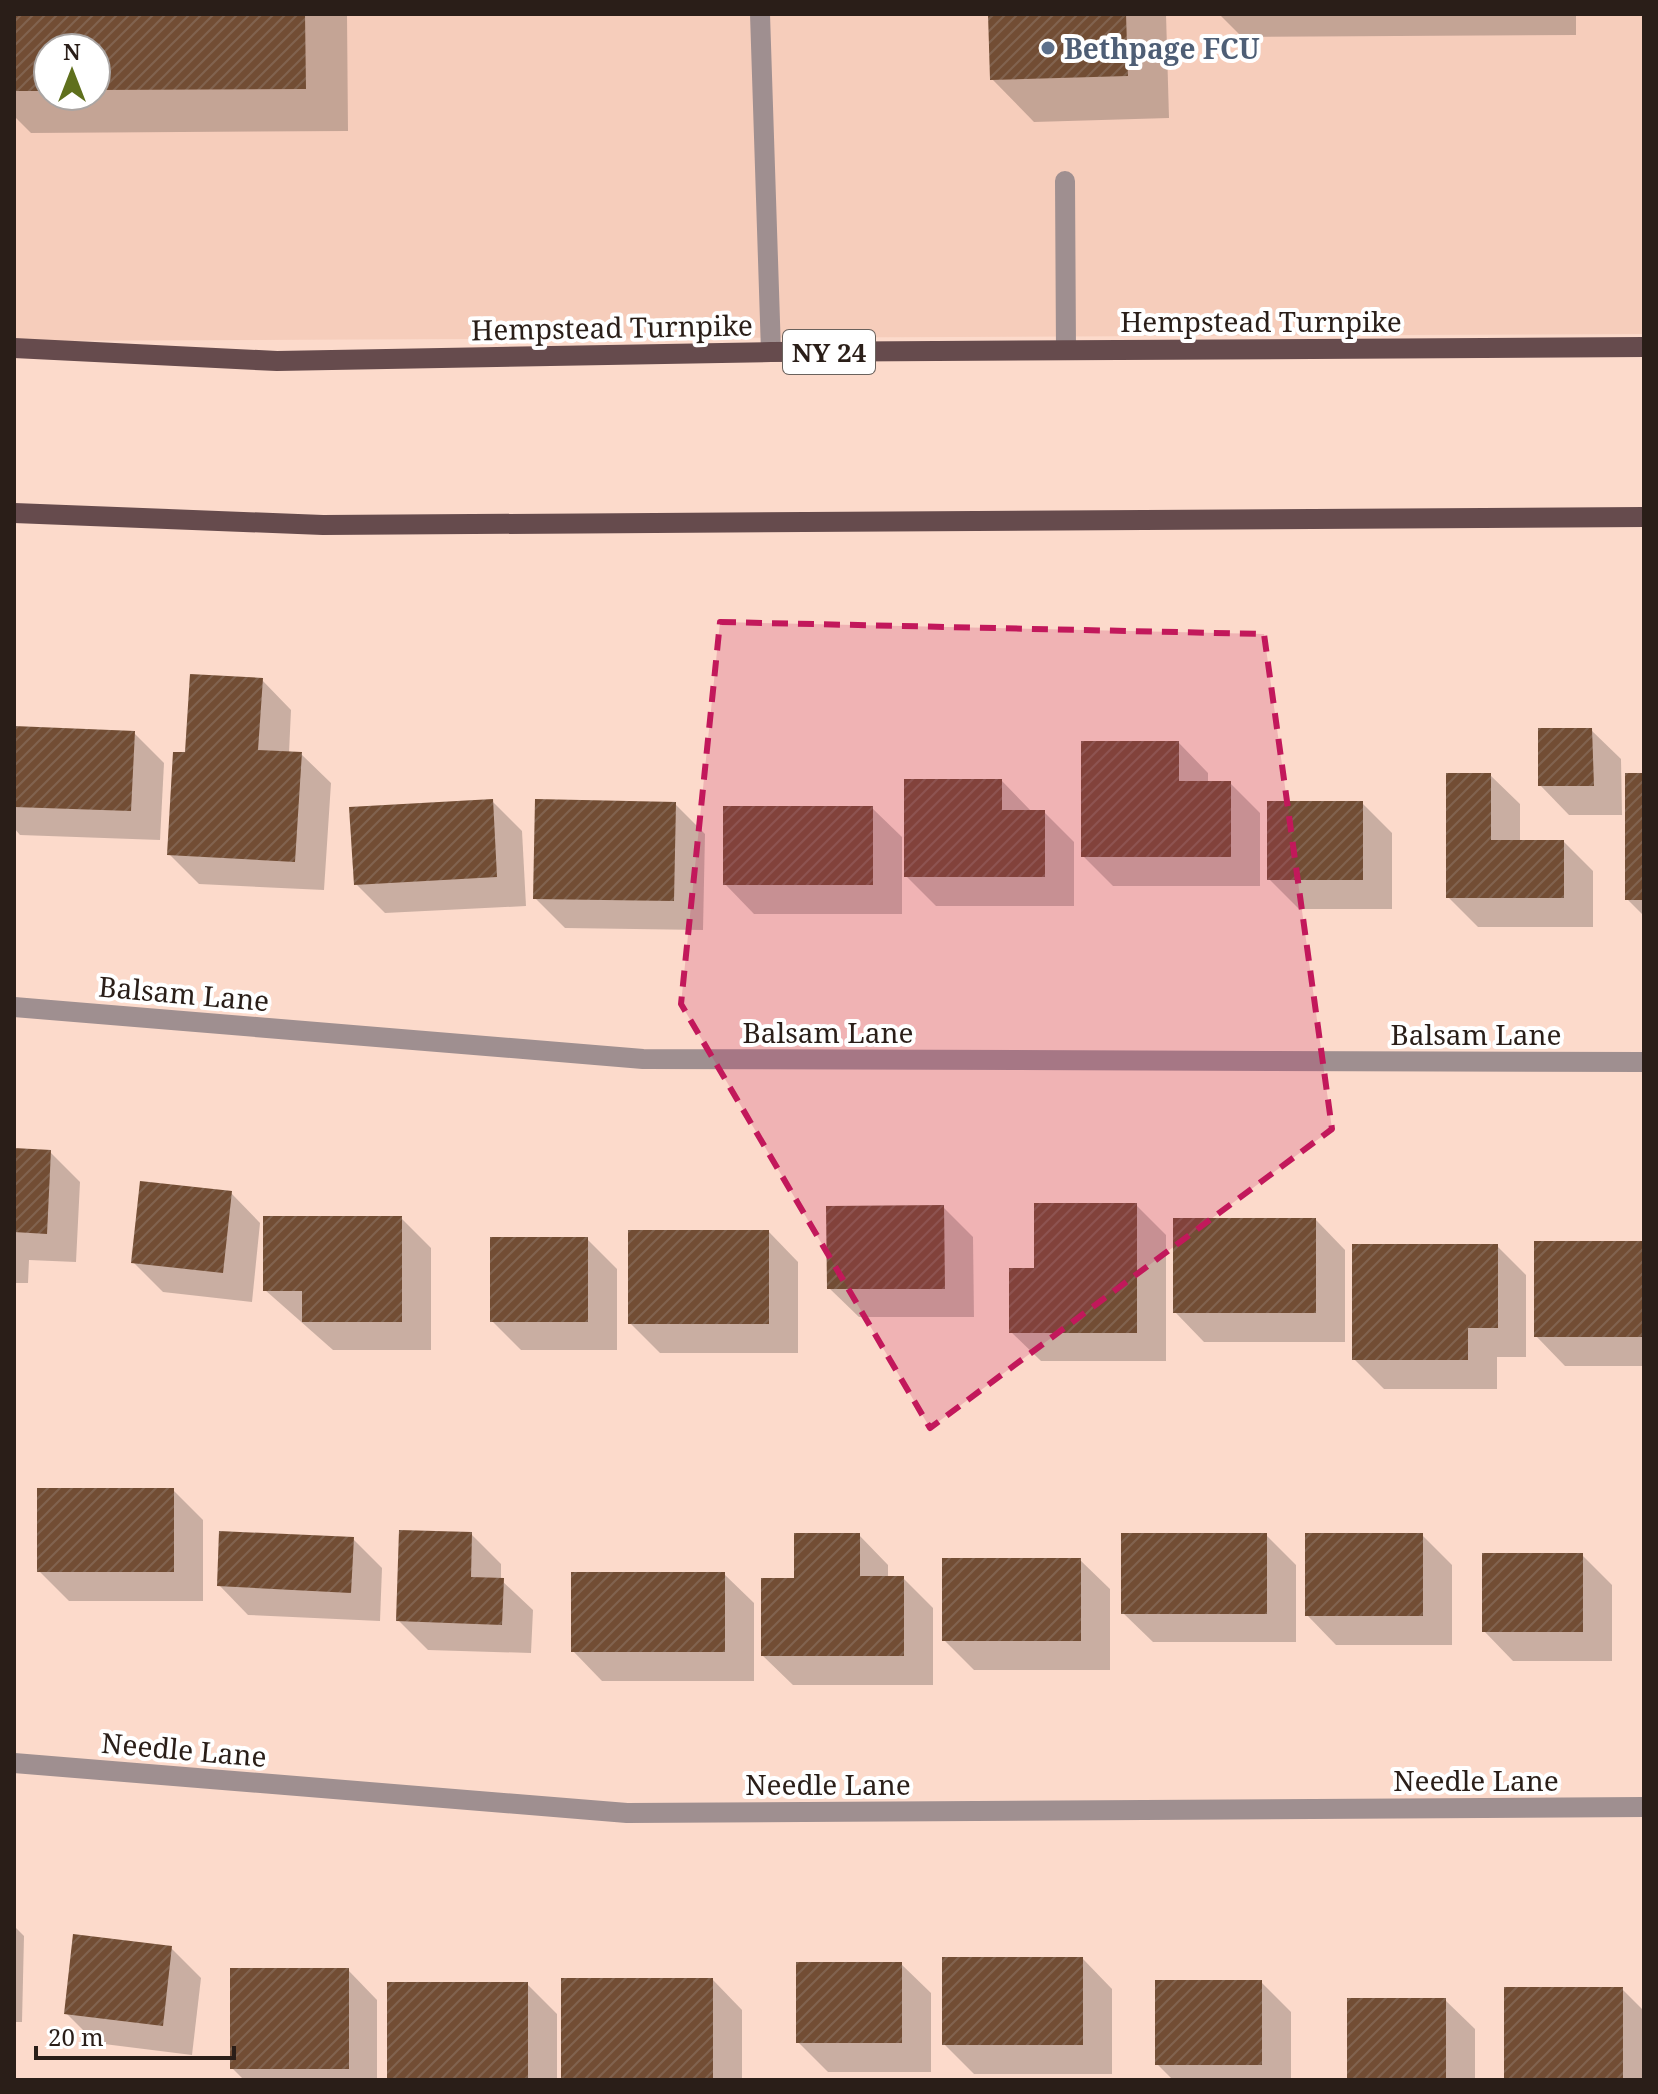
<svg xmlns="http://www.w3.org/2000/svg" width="1658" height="2094" font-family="'Noto Serif',serif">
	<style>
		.built { fill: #f6cdbb; fill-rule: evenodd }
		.shadow { fill: #0003; fill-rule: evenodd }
		.building { fill: url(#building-hatch) }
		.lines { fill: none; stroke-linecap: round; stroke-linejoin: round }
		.service { stroke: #9f8f90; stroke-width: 20 }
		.minor { stroke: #9f8f90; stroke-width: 20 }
		.primary { stroke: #664b4d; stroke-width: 20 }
		.marked { fill: #c2185b; fill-opacity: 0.2; stroke: #c2185b; stroke-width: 6; stroke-dasharray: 16 10; stroke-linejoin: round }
		.service-dot { fill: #5c6f8a; stroke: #fff; stroke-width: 3 }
		.labels { text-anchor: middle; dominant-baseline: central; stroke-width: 8; stroke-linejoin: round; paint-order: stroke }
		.shield { fill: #fff; stroke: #6a625d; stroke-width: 2 }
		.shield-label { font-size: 26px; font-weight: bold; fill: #2a1e18 }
		.service-label { font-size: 28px; font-weight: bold; fill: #4e5e75; stroke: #fff; text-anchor: start }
		.street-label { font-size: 28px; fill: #2a1e18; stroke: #fff }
	</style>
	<defs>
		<pattern id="building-hatch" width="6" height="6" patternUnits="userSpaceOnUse" patternTransform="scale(2)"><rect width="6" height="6" fill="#724d34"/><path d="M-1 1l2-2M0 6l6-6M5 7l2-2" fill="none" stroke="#81634f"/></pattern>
	</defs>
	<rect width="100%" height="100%" fill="#fcdacb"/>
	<path class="built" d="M14,14H1644V334L14,341ZM48,48H96V96H48Z"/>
	<g class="shadow">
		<path d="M14,14H347L348,131L31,133L14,116ZM48,48H96V96H48Z"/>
		<polygon points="990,14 1166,14 1169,118 1034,122 992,79"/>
		<polygon points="1219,14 1576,14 1576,35 1242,37"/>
		<polygon points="262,680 291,710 289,753 301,754 331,783 324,890 199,884 169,854 187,754"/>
		<polygon points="14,728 134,733 164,763 160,840 20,835 14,828"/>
		<polygon points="1591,730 1621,759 1622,815 1569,815 1540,785"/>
		<polygon points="1179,743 1208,773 1208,783 1230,783 1260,813 1260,886 1113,886 1083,856"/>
		<polygon points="1490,775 1520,804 1520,842 1564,842 1593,871 1593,927 1478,927 1448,897"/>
		<polygon points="1644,775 1644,916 1627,899"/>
		<polygon points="1002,781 1032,812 1044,812 1074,842 1074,906 936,906 906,876"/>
		<polygon points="492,801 522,831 526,906 385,913 356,884"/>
		<polygon points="1362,803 1392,833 1392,909 1299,909 1269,879"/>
		<polygon points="675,804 705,834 703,930 565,928 535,898"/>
		<polygon points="872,808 902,837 902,914 754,914 725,884"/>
		<polygon points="14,1150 50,1152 80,1182 76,1262 29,1260 28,1283 14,1283"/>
		<polygon points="231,1193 260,1223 252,1302 163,1292 134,1263"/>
		<polygon points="1136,1205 1166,1235 1166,1361 1041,1361 1011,1332 1036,1270"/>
		<polygon points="943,1207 973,1237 974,1317 859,1317 829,1288"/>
		<polygon points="401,1218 431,1248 431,1350 333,1350 265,1290"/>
		<polygon points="1316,1220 1345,1250 1345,1342 1204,1342 1175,1312"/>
		<polygon points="769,1232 798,1262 798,1353 660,1353 630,1323"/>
		<polygon points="587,1239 617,1269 617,1350 521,1350 492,1321"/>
		<polygon points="1644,1243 1644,1366 1565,1366 1536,1336"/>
		<polygon points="1497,1246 1526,1275 1526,1357 1497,1357 1497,1389 1384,1389 1354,1359"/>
		<polygon points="173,1490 203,1520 203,1601 69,1601 39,1571"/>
		<polygon points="471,1534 501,1564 501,1580 533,1610 531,1653 428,1650 398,1620"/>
		<polygon points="859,1535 888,1565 888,1578 903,1578 933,1608 933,1685 793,1685 763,1656 796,1580"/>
		<polygon points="1266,1535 1296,1565 1296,1642 1153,1642 1123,1613"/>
		<polygon points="1422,1535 1452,1565 1452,1645 1336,1645 1307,1615"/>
		<polygon points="353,1539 382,1568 380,1621 248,1615 219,1585"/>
		<polygon points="1582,1555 1612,1585 1612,1661 1513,1661 1484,1631"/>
		<polygon points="1080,1560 1110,1589 1110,1670 974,1670 944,1640"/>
		<polygon points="724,1574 754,1603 754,1681 602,1681 573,1651"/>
		<polygon points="14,1926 24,1936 22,2022 14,2022"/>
		<polygon points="171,1948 201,1978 192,2055 96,2043 66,2013"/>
		<polygon points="1083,1959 1112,1989 1112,2074 974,2074 944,2044"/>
		<polygon points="901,1964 931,1993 931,2072 828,2072 798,2042"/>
		<polygon points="348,1970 377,2000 377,2080 244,2080 232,2068"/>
		<polygon points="713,1980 742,2010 742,2080 563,2080"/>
		<polygon points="1261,1982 1291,2012 1291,2080 1173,2080 1157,2064"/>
		<polygon points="527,1984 557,2014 557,2080 389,2080"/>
		<polygon points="1622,1989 1644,2011 1644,2080 1506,2080"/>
		<polygon points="1445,2000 1475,2029 1475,2080 1349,2080"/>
	</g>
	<g class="building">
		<polygon points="14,14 305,14 306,89 96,90 96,48 48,48 48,91 14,91"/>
		<polygon points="988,14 1126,14 1128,76 990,80"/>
		<polygon points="190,674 263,678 258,750 302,752 295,862 167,855 173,752 185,752"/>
		<polygon points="14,726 135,731 131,811 14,807"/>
		<polygon points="1538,728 1592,728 1594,786 1538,786"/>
		<polygon points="1081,741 1179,741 1179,781 1231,781 1231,857 1081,857"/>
		<polygon points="1446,773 1491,773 1491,840 1564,840 1564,898 1446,898"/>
		<rect x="1625" y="773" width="19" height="127"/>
		<polygon points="904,779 1002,779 1002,810 1045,810 1045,877 904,877"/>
		<polygon points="493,799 497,877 354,885 349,807"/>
		<polygon points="535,799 676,802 674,901 533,899"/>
		<rect x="1267" y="801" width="96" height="79"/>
		<rect x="723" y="806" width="150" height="79"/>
		<polygon points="14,1148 51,1150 47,1234 14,1232"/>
		<polygon points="140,1181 232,1191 223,1273 131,1263"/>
		<polygon points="1034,1203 1137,1203 1137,1333 1009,1333 1009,1268 1034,1268"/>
		<polygon points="944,1205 945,1289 827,1289 826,1206"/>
		<polygon points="263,1216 402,1216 402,1322 302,1322 302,1291 263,1291"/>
		<rect x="1173" y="1218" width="143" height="95"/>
		<rect x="628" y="1230" width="141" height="94"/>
		<rect x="490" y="1237" width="98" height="85"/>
		<rect x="1534" y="1241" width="110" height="96"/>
		<polygon points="1352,1244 1498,1244 1498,1328 1468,1328 1468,1360 1352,1360"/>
		<rect x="37" y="1488" width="137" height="84"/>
		<polygon points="399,1530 472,1532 471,1577 504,1578 502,1625 396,1621"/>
		<polygon points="219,1531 354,1537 351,1593 217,1586"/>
		<polygon points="794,1533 860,1533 860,1576 904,1576 904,1656 761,1656 761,1578 794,1578"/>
		<rect x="1121" y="1533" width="146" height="81"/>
		<rect x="1305" y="1533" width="118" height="83"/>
		<rect x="1482" y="1553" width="101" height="79"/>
		<rect x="942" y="1558" width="139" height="83"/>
		<rect x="571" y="1572" width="154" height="80"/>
		<polygon points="73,1934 172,1946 163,2026 64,2014"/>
		<rect x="942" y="1957" width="141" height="88"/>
		<rect x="796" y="1962" width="106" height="81"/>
		<rect x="230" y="1968" width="119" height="101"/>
		<rect x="561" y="1978" width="152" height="102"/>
		<rect x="1155" y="1980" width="107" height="85"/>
		<rect x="387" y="1982" width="141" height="98"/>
		<rect x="1504" y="1987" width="119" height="93"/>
		<rect x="1347" y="1998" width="99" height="82"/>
	</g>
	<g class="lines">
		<g class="service">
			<polyline points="760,14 771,352"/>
			<polyline points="1065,181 1066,350"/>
		</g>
		<g class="minor">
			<polyline points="14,1007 643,1059 1644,1062"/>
			<polyline points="14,1763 627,1813 1644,1807"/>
		</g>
		<g class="primary">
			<polyline points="14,348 277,361 771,352 1644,347"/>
			<polyline points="14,513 323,525 1644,517"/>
		</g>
	</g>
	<path class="marked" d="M720,622L1264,634L1332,1129L930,1428L681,1004Z"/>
	<circle class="service-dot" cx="1048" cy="48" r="8"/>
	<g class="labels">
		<rect class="shield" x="783" y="330" width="92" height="44" rx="6"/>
		<g class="shield-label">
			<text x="829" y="352">NY 24</text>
		</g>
		<g class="service-label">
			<text x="1064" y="48">Bethpage FCU</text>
		</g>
		<g class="street-label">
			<text x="1261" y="321">Hempstead Turnpike</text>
			<text transform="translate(612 327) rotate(-1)">Hempstead Turnpike</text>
			<text transform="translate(184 993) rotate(5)">Balsam Lane</text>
			<text x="828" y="1032">Balsam Lane</text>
			<text x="1476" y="1034">Balsam Lane</text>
			<text transform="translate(184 1749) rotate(5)">Needle Lane</text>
			<text x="1476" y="1780">Needle Lane</text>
			<text x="828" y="1784">Needle Lane</text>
		</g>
	</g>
	<rect width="1658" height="2094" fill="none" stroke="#2a1e18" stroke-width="32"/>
	<g transform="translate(72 72)"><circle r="38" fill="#ffffff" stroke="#aaa5a3" stroke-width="2"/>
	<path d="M0-6L14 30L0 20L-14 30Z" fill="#5f701d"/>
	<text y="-12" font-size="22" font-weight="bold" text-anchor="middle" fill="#2a1e18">N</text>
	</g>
	<path d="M36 2046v12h198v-12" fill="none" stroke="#2a1e18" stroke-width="4"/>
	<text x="48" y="2046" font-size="24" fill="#2a1e18" stroke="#ffffff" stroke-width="6" paint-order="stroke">20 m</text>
</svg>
